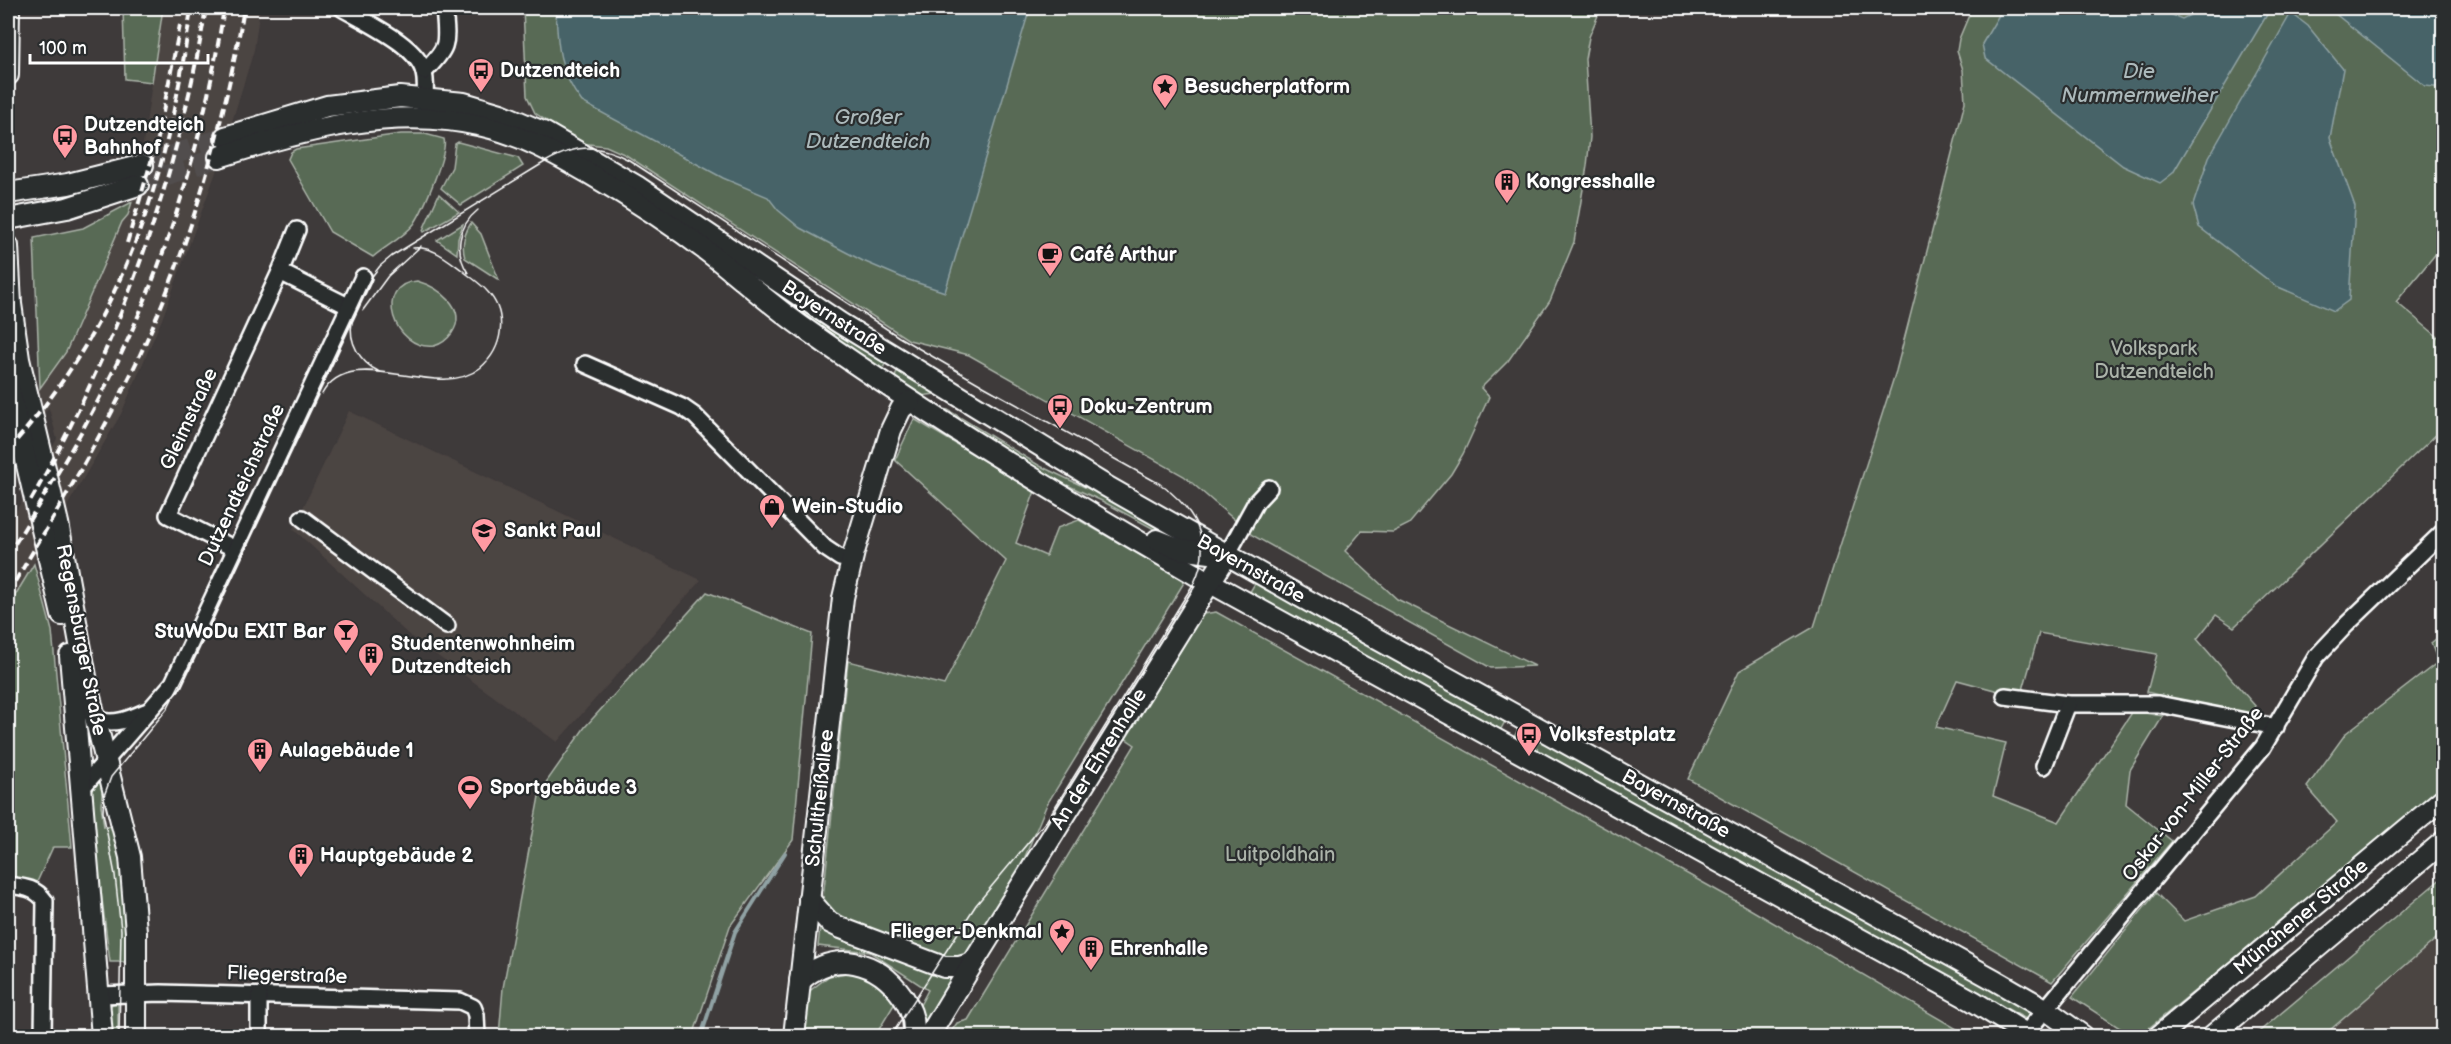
<svg xmlns="http://www.w3.org/2000/svg" width="2451" height="1044" font-family="'Balsamiq Sans',sans-serif">
	<style>
		.built { fill: #4c4442 }
		.green { fill: #586a54; stroke: #acb4aa; stroke-width: 1.5 }
		.water { fill: #466468; stroke: #90a2a4; stroke-width: 1.5 }
		.lines { fill: none; stroke-linecap: round; stroke-linejoin: round }
		.stream { stroke: #90a2a4; stroke-width: 4 }
		.major-tunnel { stroke: #514e4e; stroke-width: 20; stroke-dasharray: 20 10; stroke-linecap: butt }
		.minor-casing { stroke: #fff; stroke-width: 20 }
		.major-casing { stroke: #fff; stroke-width: 24 }
		.minor { stroke: #2a2d2e; stroke-width: 15 }
		.major { stroke: #2a2d2e; stroke-width: 20 }
		.tram { stroke: #fff; stroke-width: 1.5 }
		.rail { stroke: #fff; stroke-width: 4; stroke-dasharray: 9 4.5; stroke-linecap: butt }
		.labels { text-anchor: middle; dominant-baseline: central; stroke-width: 4.5; stroke-linejoin: round; paint-order: stroke }
		.poi-label { font-size: 20px; font-weight: bold; fill: #fff; stroke: #2a2d2e; text-anchor: start }
		.street-label { font-size: 20px; fill: #fff; stroke: #2a2d2e }
		.park-label { font-size: 20px; fill: #acb4aa; stroke: #2a2d2e }
		.water-label { font-size: 21px; font-style: italic; fill: #acb9bb; stroke: #2a2d2e }
	</style>
	<rect width="100%" height="100%" fill="#3e3a3a"/>
	<filter id="ink" filterUnits="userSpaceOnUse"><feTurbulence type="fractalNoise" baseFrequency=".0167" numOctaves="2"/><feDisplacementMap in="SourceGraphic" scale="12" xChannelSelector="R" yChannelSelector="G"/><feConvolveMatrix kernelMatrix="1 2 1 2 8 2 1 2 1" color-interpolation-filters="sRGB"/></filter>
	<g filter="url(#ink)">
		<g class="built">
			<polygon points="163,8 260,8 254,50 219,164 162,319 121,414 8,607 8,525 57,439 49,408 8,457 8,427 66,352 122,222 128,215 142,151"/>
			<polygon points="349,411 701,580 557,742 410,636 293,529"/>
			<polygon points="2443,933 2443,1036 2323,1036"/>
		</g>
		<g class="green">
			<polygon points="123,8 163,8 152,82 125,79"/>
			<polygon points="523,8 1601,8 1589,37 1585,59 1590,137 1587,166 1574,242 1550,301 1508,361 1481,388 1489,397 1463,454 1451,474 1409,524 1393,532 1362,531 1345,551 1397,599 1535,666 1491,668 1252,535 1184,476 969,355 909,340 626,155 606,146 580,143 535,113 527,96"/>
			<polygon points="1972,8 2443,8 2443,245 2396,302 2443,341 2443,428 2234,627 2216,615 2197,639 2256,707 2245,718 2147,692 2157,654 2039,633 2021,697 1957,680 1936,727 2006,743 1993,796 2059,822 2133,711 2163,716 2130,770 2126,804 2172,841 2052,982 1688,779 1739,671 1814,627 1896,371 1936,216 1965,102 1963,70 1957,51 1959,39"/>
			<path d="M401,134H425L444,139C448,153 423,211 414,224C404,237 386,246 373,257L330,232L288,159L291,152L296,149Z"/>
			<polygon points="458,142 518,158 523,166 461,205 441,188 452,167 455,144"/>
			<polygon points="439,194 459,212 424,232 423,230"/>
			<polygon points="132,202 128,215 122,222 66,352 40,388 34,238 83,228"/>
			<polygon points="656,205 886,360 881,375"/>
			<path d="M471,223L481,234L499,280L465,258C461,245 464,234 471,223Z"/>
			<polygon points="463,224 458,239 457,254 437,240"/>
			<path d="M417,281C438,287 469,308 452,333C447,340 442,344 434,346C394,351 372,284 417,281Z"/>
			<polygon points="898,367 936,392 935,394 921,396 893,385"/>
			<polygon points="940,408 948,410 1040,466 1106,497 1182,538 1180,543 1102,501 1021,464"/>
			<polygon points="914,419 1035,491 1016,543 1046,556 1057,528 1079,520 1185,581 1047,804 1009,895 925,1034 918,1009 928,990 870,952 818,946 848,661 944,685 1006,561 895,460"/>
			<polygon points="34,564 52,631 72,847 53,847 37,882 8,879 8,607"/>
			<polygon points="1257,580 1323,622 1408,662 1507,718 1498,734 1248,595"/>
			<polygon points="707,592 812,634 793,840 730,926 693,1036 499,1036 503,988 540,791 585,727"/>
			<polygon points="1216,612 1736,901 1969,1036 948,1036 957,1023 968,1020 1135,745 1122,736 1151,698 1203,614"/>
			<polygon points="2443,633 2443,790 2139,1036 2132,1036 2072,997 2156,893 2184,921 2256,896 2337,822 2307,787 2346,733 2438,662 2431,643"/>
			<polygon points="1520,726 2029,1007 2032,1016 2026,1019 1975,991 1931,970 1512,741"/>
			<polygon points="104,774 101,805 104,827 114,826 121,839 131,962 110,962 94,837 91,795 96,783"/>
			<polygon points="2443,877 2443,933 2323,1036 2254,1036"/>
			<polygon points="853,972 879,983 895,1003 875,1036 803,1036 807,993 829,976"/>
			<polygon points="118,1001 118,1036 109,1036 108,1014 111,1005"/>
		</g>
		<g class="water">
			<path d="M556,8H1030L945,292L903,278L863,261L800,228L778,210L768,197L723,178L582,102C559,73 557,44 556,8Z"/>
			<polygon points="2003,8 2156,8 2182,19 2194,13 2194,8 2271,8 2173,173 2160,183 2123,166 1985,58 1982,44"/>
			<polygon points="2328,8 2443,8 2443,88 2425,86"/>
			<polygon points="2291,13 2308,26 2343,69 2330,138 2355,206 2349,300 2334,311 2276,286 2199,227 2193,205 2209,157"/>
		</g>
		<g class="lines">
			<polyline class="stream" points="701,1036 735,932 785,853"/>
			<g class="major-tunnel">
				<polyline points="143,165 225,137"/>
				<polyline points="138,185 219,157"/>
			</g>
			<defs>
				<g id="minor">
					<path d="M342,8C365,22 418,45 424,73C427,85 425,98 424,110"/>
					<path d="M424,72C450,46 447,43 444,8"/>
					<polyline points="280,272 297,230"/>
					<polyline points="585,364 682,407 695,416 825,548 840,558 852,560"/>
					<polyline points="302,518 447,626"/>
					<polyline points="235,549 168,515 280,272 348,306"/>
					<polyline points="1227,555 1256,502 1269,488"/>
					<polyline points="2005,696 2068,704 2158,704 2276,727"/>
					<path d="M96,720C115,725 127,720 145,712"/>
					<polyline points="2044,766 2068,704"/>
					<polyline points="81,789 173,683 363,277"/>
					<path d="M8,885C23,887 35,887 45,901L43,1036"/>
					<polyline points="99,995 161,993 460,1001 473,1007 476,1015 477,1036"/>
					<polyline points="2025,1034 2263,747 2316,657 2346,625 2444,531"/>
					<polyline points="259,1036 259,996"/>
				</g>
				<g id="major">
					<polyline points="8,75 9,8"/>
					<polyline points="225,137 327,106 400,97 464,103 501,114 545,133 638,187 840,323 1106,486 1303,598 1993,979 2045,1009 2083,1036"/>
					<path d="M219,157C302,130 395,105 483,126C522,135 556,154 590,174C633,199 676,227 716,258C747,283 776,309 808,331C934,420 1065,499 1198,576L1973,1001L2029,1036"/>
					<polyline points="8,193 68,184 143,165"/>
					<polyline points="8,219 67,208 138,185"/>
					<polyline points="8,246 11,304 19,359 58,523 89,693 130,857 136,932 136,1036"/>
					<polyline points="8,384 62,615"/>
					<polyline points="1157,540 1180,549 1218,554"/>
					<polyline points="70,656 102,1036"/>
					<polyline points="809,899 829,922 841,928 944,967 959,967 973,963"/>
					<path d="M800,981C835,949 877,960 903,997C911,1009 916,1022 913,1036"/>
					<polyline points="794,1036 843,598 854,552 891,430 901,409 910,401"/>
					<polyline points="929,1036 973,963 1227,555"/>
					<polyline points="2159,1036 2444,798"/>
					<polyline points="2212,1036 2444,841"/>
				</g>
			</defs>
			<use href="#minor" class="minor-casing"/>
			<use href="#major" class="major-casing"/>
			<use href="#minor" class="minor"/>
			<use href="#major" class="major"/>
			<g class="tram">
				<path d="M468,273C454,251 458,226 478,210"/>
				<polyline points="363,310 388,276 421,246"/>
				<path d="M352,322C348,342 360,362 378,371"/>
				<path d="M322,394C352,340 436,403 480,368C504,348 508,313 487,291C480,283 470,277 462,270C447,259 433,246 413,248"/>
				<path d="M119,1036L121,930L115,875L103,812L104,796L111,777L167,709L185,674L370,279L380,266L392,256L540,165C573,145 595,142 629,160L899,337L985,387L1160,484C1195,509 1214,541 1194,583L1047,820L976,905L891,1036"/>
			</g>
			<g class="rail">
				<polyline points="127,243 158,138 180,25"/>
				<path d="M8,450C124,321 169,176 191,8"/>
				<path d="M31,500C118,347 177,181 206,8"/>
				<path d="M8,555C49,488 91,420 124,348C174,240 206,125 224,8"/>
				<path d="M8,593C54,517 100,440 138,359C190,248 223,128 244,8"/>
			</g>
		</g>
	</g>
	<defs>
		<symbol id="bus-pin" viewBox="-11 -11 22 30"><path d="M0 17L-7.5 6A9.5 9.5 0 1 1 7.5 6Z" fill="#ff9aa2" stroke="#2a2d2e"/><path d="M-5-6H5V4H4V6H2V4H-2V6H-4V4H-5ZM-3.5-4V0h7V-4ZM-3.5 1.2v1.5H-2V1.2ZM2 1.2v1.5H3.5V1.2Z" fill="#111"/></symbol>
		<symbol id="sight-pin" viewBox="-11 -11 22 30"><path d="M0 17L-7.5 6A9.5 9.5 0 1 1 7.5 6Z" fill="#ff9aa2" stroke="#2a2d2e"/><path d="M0-6L1.8-2.2L6-1.7L2.9 1.2L3.7 5.4L0 3.3L-3.7 5.4L-2.9 1.2L-6-1.7L-1.8-2.2Z" fill="#111"/></symbol>
		<symbol id="building-pin" viewBox="-11 -11 22 30"><path d="M0 17L-7.5 6A9.5 9.5 0 1 1 7.5 6Z" fill="#ff9aa2" stroke="#2a2d2e"/><path d="M-4-6H4V6H1V3H-1V6H-4ZM-2.5-4.3h1.7v1.8h-1.7ZM.8-4.3h1.7v1.8H.8ZM-2.5-1h1.7V.8h-1.7ZM.8-1h1.7V.8H.8Z" fill="#111"/></symbol>
		<symbol id="cafe-pin" viewBox="-11 -11 22 30"><path d="M0 17L-7.5 6A9.5 9.5 0 1 1 7.5 6Z" fill="#ff9aa2" stroke="#2a2d2e"/><path d="M-5.5-4.5H6V0H3Q3 3.5 0 3.5H-2.5Q-5.5 3.5-5.5 0ZM3-3.2v2h1.7v-2ZM-6 4.5H4V6H-6Z" fill="#111"/></symbol>
		<symbol id="shop-pin" viewBox="-11 -11 22 30"><path d="M0 17L-7.5 6A9.5 9.5 0 1 1 7.5 6Z" fill="#ff9aa2" stroke="#2a2d2e"/><path d="M-5-2.5h2.3a2.7 3.5 0 0 1 5.4 0H5L5.5 6h-11ZM-1.5-2.5h3a1.5 2.3 0 0 0-3 0Z" fill="#111"/></symbol>
		<symbol id="university-pin" viewBox="-11 -11 22 30"><path d="M0 17L-7.5 6A9.5 9.5 0 1 1 7.5 6Z" fill="#ff9aa2" stroke="#2a2d2e"/><path d="M0-5L7-2L0 1L-7-2ZM-4 1L0 2.5L4 1V4Q0 6-4 4Z" fill="#111"/></symbol>
		<symbol id="bar-pin" viewBox="-11 -11 22 30"><path d="M0 17L-7.5 6A9.5 9.5 0 1 1 7.5 6Z" fill="#ff9aa2" stroke="#2a2d2e"/><path d="M-6-5H6L.8 .8V4.5H3.5V6h-7V4.5H-.8V.8Z" fill="#111"/></symbol>
		<symbol id="stadium-pin" viewBox="-11 -11 22 30"><path d="M0 17L-7.5 6A9.5 9.5 0 1 1 7.5 6Z" fill="#ff9aa2" stroke="#2a2d2e"/><path d="M0-5a6.5 5 0 1 0 0 10a6.5 5 0 1 0 0-10ZM-3.5-1.8h7v3.6h-7Z" fill="#111"/></symbol>
	</defs>
	<g fill-rule="evenodd">
		<use href="#bus-pin" x="466" y="56" width="30" height="40"/>
		<use href="#sight-pin" x="1150" y="72" width="30" height="40"/>
		<use href="#bus-pin" x="50" y="122" width="30" height="40"/>
		<use href="#building-pin" x="1492" y="167" width="30" height="40"/>
		<use href="#cafe-pin" x="1035" y="240" width="30" height="40"/>
		<use href="#bus-pin" x="1045" y="392" width="30" height="40"/>
		<use href="#shop-pin" x="757" y="492" width="30" height="40"/>
		<use href="#university-pin" x="469" y="516" width="30" height="40"/>
		<use href="#bar-pin" x="331" y="617" width="30" height="40"/>
		<use href="#building-pin" x="356" y="640" width="30" height="40"/>
		<use href="#bus-pin" x="1514" y="720" width="30" height="40"/>
		<use href="#building-pin" x="245" y="736" width="30" height="40"/>
		<use href="#stadium-pin" x="455" y="773" width="30" height="40"/>
		<use href="#building-pin" x="286" y="841" width="30" height="40"/>
		<use href="#sight-pin" x="1047" y="917" width="30" height="40"/>
		<use href="#building-pin" x="1076" y="934" width="30" height="40"/>
	</g>
	<g class="labels">
		<g class="poi-label">
			<text x="500" y="71">Dutzendteich</text>
			<text x="1184" y="87">Besucherplatform</text>
			<text x="84" y="125">Dutzendteich<tspan x="84" dy="23">Bahnhof</tspan></text>
			<text x="1526" y="182">Kongresshalle</text>
			<text x="1070" y="255">Café Arthur</text>
			<text x="1080" y="407">Doku-Zentrum</text>
			<text x="792" y="507">Wein-Studio</text>
			<text x="504" y="531">Sankt Paul</text>
			<text x="326" y="632" text-anchor="end">StuWoDu EXIT Bar</text>
			<text x="391" y="644">Studentenwohnheim<tspan x="391" dy="23">Dutzendteich</tspan></text>
			<text x="1549" y="735">Volksfestplatz</text>
			<text x="280" y="751">Aulagebäude 1</text>
			<text x="490" y="788">Sportgebäude 3</text>
			<text x="320" y="856">Hauptgebäude 2</text>
			<text x="1042" y="932" text-anchor="end">Flieger-Denkmal</text>
			<text x="1110" y="949">Ehrenhalle</text>
		</g>
		<g class="street-label">
			<text transform="translate(834 318) rotate(33)">Bayernstraße</text>
			<text transform="translate(189 419) rotate(-65)">Gleimstraße</text>
			<text transform="translate(242 485) rotate(-65)">Dutzendteichstraße</text>
			<text transform="translate(1251 569) rotate(29)">Bayernstraße</text>
			<text transform="translate(81 640) rotate(79)">Regensburger Straße</text>
			<text transform="translate(1099 759) rotate(-58)">An der Ehrenhalle</text>
			<text transform="translate(2193 794) rotate(-52)">Oskar-von-Miller-Straße</text>
			<text transform="translate(820 798) rotate(-84)">Schultheißallee</text>
			<text transform="translate(1676 804) rotate(29)">Bayernstraße</text>
			<text transform="translate(2301 917) rotate(-40)">Münchener Straße</text>
			<text transform="translate(287 975) rotate(2)">Fliegerstraße</text>
		</g>
		<g class="park-label">
			<text x="2154" y="349">Volkspark<tspan x="2154" dy="23">Dutzendteich</tspan></text>
			<text x="1280" y="855">Luitpoldhain</text>
		</g>
		<g class="water-label">
			<text x="2139" y="71">Die<tspan x="2139" dy="24">Nummernweiher</tspan></text>
			<text x="868" y="117">Großer<tspan x="868" dy="24">Dutzendteich</tspan></text>
		</g>
	</g>
	<rect width="2451" height="1044" fill="none" stroke="#2a2d2e" stroke-width="30"/>
	<rect x="15" y="15" width="2421" height="1014" fill="none" stroke="#fff" stroke-width="2" filter="url(#ink)"/>
	<path d="M30 54v9h178v-9" fill="none" stroke="#ffffff" stroke-width="3"/>
	<text x="39" y="54" font-size="18" fill="#ffffff" stroke="#2a2d2e" stroke-width="4.5" paint-order="stroke">100 m</text>
</svg>
